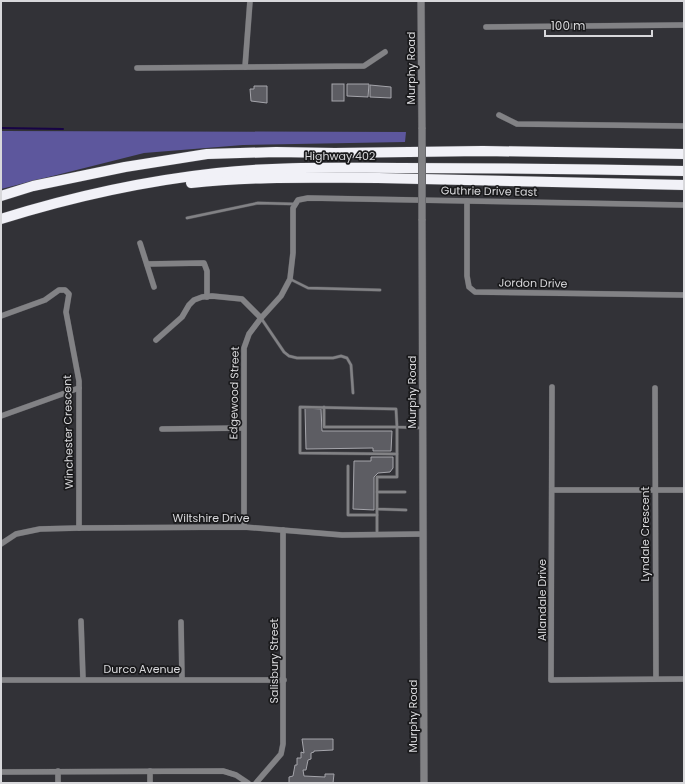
<svg xmlns="http://www.w3.org/2000/svg" width="685" height="784" font-family="Poppins,sans-serif">
	<style>
		.forest { fill: #5d579d }
		.lines { fill: none; stroke-linecap: round; stroke-linejoin: round }
		.stream { stroke: #170345; stroke-width: 2 }
		.building { fill: #5d5d63; stroke: #a5a5ab }
		.service-casing { stroke: #505055; stroke-width: 3.5 }
		.minor-casing { stroke: #505055; stroke-width: 6 }
		.tertiary-casing { stroke: #505055; stroke-width: 8 }
		.motorway-casing { stroke: #505055; stroke-width: 11 }
		.service { stroke: #828285; stroke-width: 2.5 }
		.minor { stroke: #828285; stroke-width: 5.5 }
		.tertiary { stroke: #828285; stroke-width: 7 }
		.motorway { stroke: #f1f1f7; stroke-width: 10 }
		.tertiary-bridge-casing { stroke: #505055; stroke-width: 8; stroke-linecap: butt }
		.tertiary-bridge { stroke: #828285; stroke-width: 7 }
		.labels { text-anchor: middle; dominant-baseline: central; stroke-width: 3.5; stroke-linejoin: round; paint-order: stroke }
		.street-label { font-size: 11px; fill: #d8d8db; stroke: #1a1a1c }
	</style>
	<rect width="100%" height="100%" fill="#323237"/>
	<polygon class="forest" points="1,131 406,132 405,142 243,145 144,153 1,189"/>
	<g class="lines">
		<polyline class="stream" points="1,128 63,129"/>
	</g>
	<g class="building">
		<rect x="332" y="84" width="12" height="17"/>
		<polygon points="347,84 369,84 368,97 347,96"/>
		<polygon points="370,85 391,87 391,98 370,97"/>
		<polygon points="254,86 267,86 267,103 251,101 250,89 254,89"/>
		<polygon points="305,408 321,409 322,431 392,431 391,451 373,451 373,448 306,449"/>
		<polygon points="371,457 393,457 393,468 390,472 378,473 374,477 374,510 353,509 354,461 371,461"/>
		<polygon points="302,739 333,739 333,750 314,751 314,752 311,753 311,759 308,760 306,770 303,770 304,776 325,777 325,774 334,774 333,783 289,783 289,777 293,776 295,765 297,765 297,758 301,758 301,752 304,753"/>
	</g>
	<g class="lines">
		<defs>
			<g id="service">
				<polyline points="187,218 258,203 295,204"/>
				<polyline points="290,279 308,288 380,290"/>
				<polyline points="261,318 284,352 289,356 297,358 333,358 341,356 347,358 351,365 353,393"/>
				<polyline points="324,407 324,427 397,427 397,454"/>
				<polyline points="348,466 348,515 377,515"/>
				<polyline points="377,492 377,509 406,510"/>
				<polyline points="405,492 377,492 377,477 397,477 397,454 300,453 300,407 396,409 397,427 422,428"/>
				<polyline points="377,509 377,534"/>
			</g>
			<g id="minor">
				<polyline points="486,27 684,25"/>
				<polyline points="245,67 250,1"/>
				<polyline points="137,68 364,66 385,52"/>
				<polyline points="499,115 517,124 684,126"/>
				<polyline points="467,201 467,276 469,287 475,292 684,295"/>
				<polyline points="140,243 154,287"/>
				<polyline points="147,264 204,263 207,271 207,297"/>
				<polyline points="1,316 45,300 59,290 65,290 69,294 66,312 79,381 79,528"/>
				<polyline points="156,340 182,317 189,305 194,300 202,297 212,296 242,299 261,318"/>
				<polyline points="552,387 551,680 684,679"/>
				<polyline points="655,388 656,679"/>
				<polyline points="1,416 79,388"/>
				<polyline points="162,429 243,428"/>
				<polyline points="552,490 684,490"/>
				<polyline points="244,527 244,348 249,334 261,318 281,296 290,279 293,253 293,208 298,200 308,198 684,205"/>
				<polyline points="1,544 16,534 40,529 79,528 244,527 342,535 423,534"/>
				<polyline points="81,621 83,679"/>
				<polyline points="181,622 182,679"/>
				<polyline points="1,680 284,680"/>
				<polyline points="58,771 58,783"/>
				<polyline points="150,771 150,783"/>
				<polyline points="1,772 223,771 236,775 248,783"/>
				<polyline points="256,783 281,754 283,744 283,530"/>
			</g>
			<g id="tertiary">
				<polyline points="421,1 422,129"/>
				<polyline points="422,219 424,783"/>
			</g>
			<g id="motorway">
				<path d="M191,183C253,176 316,178 378,178C480,180 582,183 684,185"/>
				<polyline points="1,196 33,186 125,167 207,154 276,152 335,153 483,151 684,154"/>
				<path d="M1,219C71,197 144,181 217,173C278,166 339,168 400,168C495,168 589,169 684,171"/>
			</g>
		</defs>
		<use href="#service" class="service-casing"/>
		<use href="#minor" class="minor-casing"/>
		<use href="#tertiary" class="tertiary-casing"/>
		<use href="#motorway" class="motorway-casing"/>
		<use href="#service" class="service"/>
		<use href="#minor" class="minor"/>
		<use href="#tertiary" class="tertiary"/>
		<use href="#motorway" class="motorway"/>
		<defs>
			<polyline id="tertiary-bridge" points="422,129 422,219"/>
		</defs>
		<use href="#tertiary-bridge" class="tertiary-bridge-casing"/>
		<use href="#tertiary-bridge" class="tertiary-bridge"/>
	</g>
	<g class="labels">
		<g class="street-label">
			<text transform="translate(411 68) rotate(-90)">Murphy Road</text>
			<text x="340" y="156">Highway 402</text>
			<text transform="translate(489 191) rotate(1)">Guthrie Drive East</text>
			<text transform="translate(533 283) rotate(1)">Jordon Drive</text>
			<text transform="translate(412 392) rotate(-90)">Murphy Road</text>
			<text transform="translate(234 393) rotate(-89)">Edgewood Street</text>
			<text transform="translate(68 432) rotate(-91)">Winchester Crescent</text>
			<text x="211" y="518">Wiltshire Drive</text>
			<text transform="translate(645 534) rotate(-90)">Lyndale Crescent</text>
			<text transform="translate(542 600) rotate(-90)">Allandale Drive</text>
			<text transform="translate(274 661) rotate(-90)">Salisbury Street</text>
			<text x="142" y="669">Durco Avenue</text>
			<text transform="translate(413 716) rotate(-90)">Murphy Road</text>
		</g>
	</g>
	<rect width="685" height="784" fill="none" stroke="#d8d8db" stroke-width="4"/>
	<path d="M545 30v6h107v-6" fill="none" stroke="#d8d8db" stroke-width="2"/>
	<text x="551" y="30" font-size="12" fill="#d8d8db" stroke="#1a1a1c" stroke-width="3" paint-order="stroke">100 m</text>
</svg>
